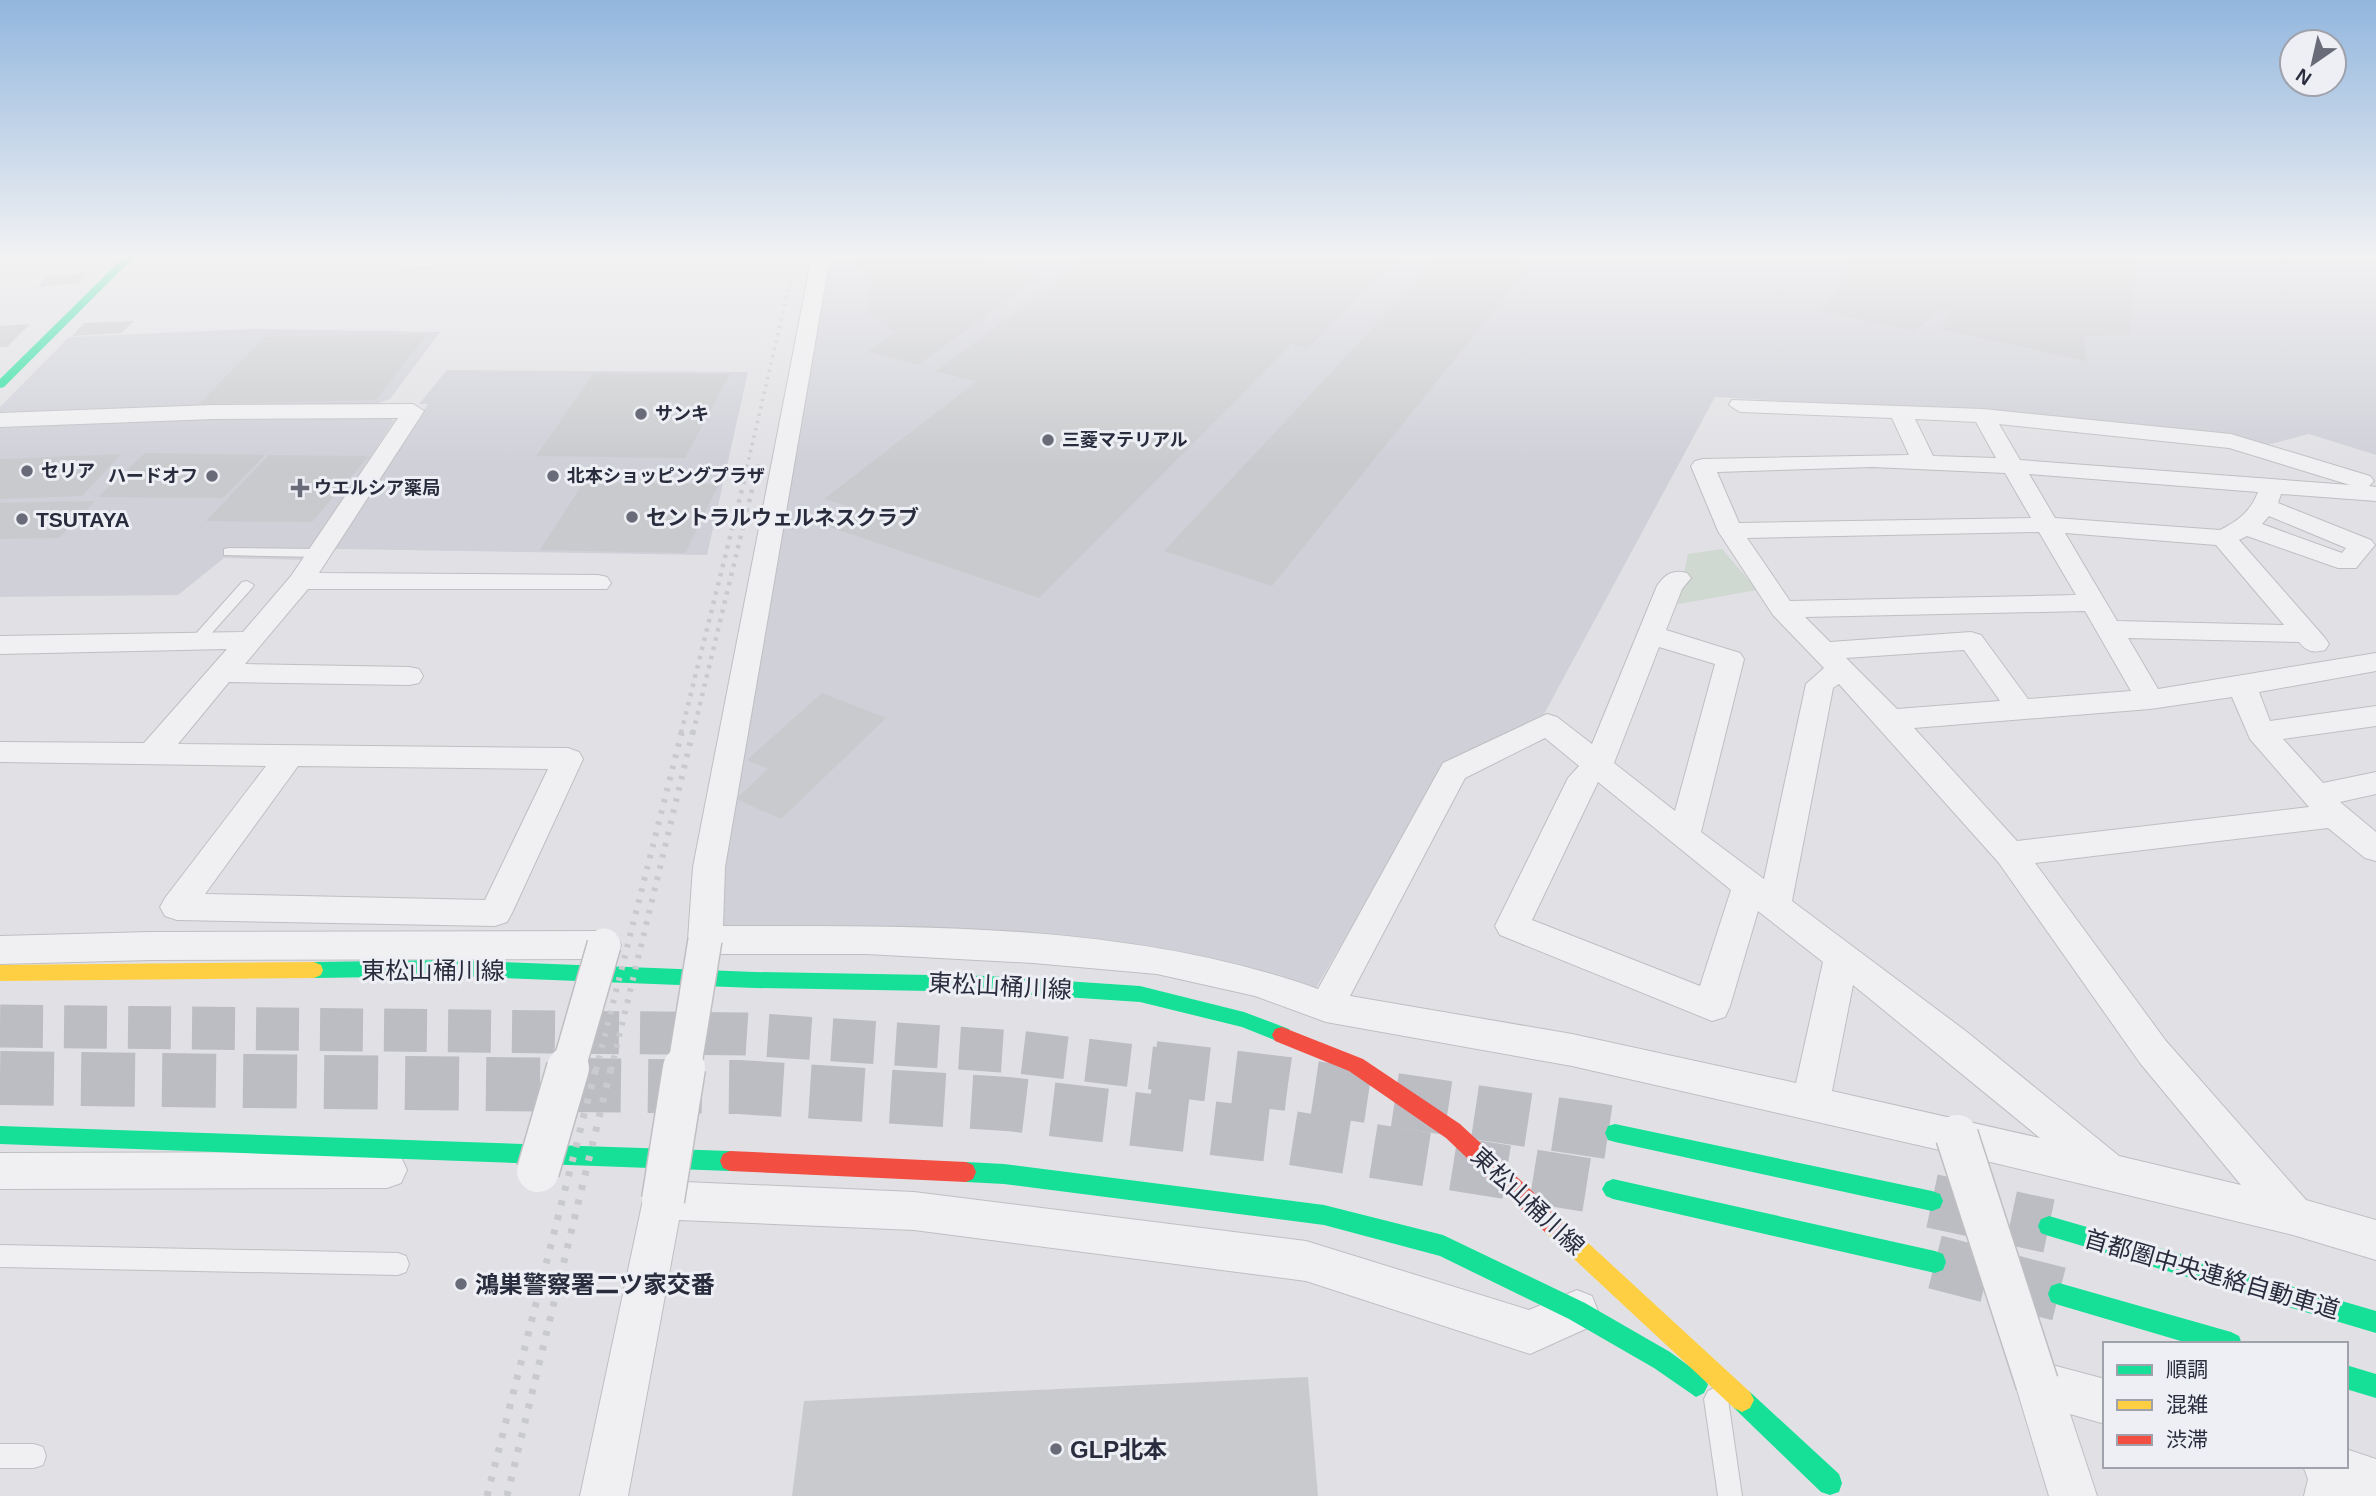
<svg xmlns="http://www.w3.org/2000/svg" width="2376" height="1496" font-family="Helvetica,'Noto Sans JP',sans-serif">
	<style>
		.built { fill: #cfd0d8 }
		.green { fill: #cfd8d1 }
		.building { fill: #c9cacd }
		.lines { fill: none; stroke-linecap: round; stroke-linejoin: round }
		.highway-tunnel-far1 { stroke: #bcbdc3; stroke-width: 43; stroke-dasharray: 43 21; stroke-linecap: butt }
		.highway-tunnel { stroke: #bcbdc3; stroke-width: 54; stroke-dasharray: 54 27; stroke-linecap: butt }
		.lane-casing { stroke: #bfbfc3; stroke-width: 2 }
		.street-casing { stroke: #bfbfc3; stroke-width: 2 }
		.lane { fill: #f0f0f2; fill-rule: evenodd }
		.street { fill: #f0f0f2; fill-rule: evenodd }
		.fast { fill: #16e098; fill-rule: evenodd }
		.slow { fill: #ffcf43; fill-rule: evenodd }
		.jam { fill: #f24e42; fill-rule: evenodd }
		.rail-far3 { stroke: #c9cacd; stroke-width: 3.5; stroke-dasharray: 2.5 5; stroke-linecap: butt }
		.rail-far2 { stroke: #c9cacd; stroke-width: 4.5; stroke-dasharray: 3.5 6; stroke-linecap: butt }
		.rail-far1 { stroke: #c9cacd; stroke-width: 6; stroke-dasharray: 3.5 8; stroke-linecap: butt }
		.rail { stroke: #c9cacd; stroke-width: 7; stroke-dasharray: 5 10; stroke-linecap: butt }
		.street-bridge-far1-casing { stroke: #bfbfc3; stroke-width: 36; stroke-linecap: butt }
		.street-bridge-casing { stroke: #bfbfc3; stroke-width: 45; stroke-linecap: butt }
		.street-bridge-far1 { stroke: #f0f0f2; stroke-width: 33 }
		.street-bridge { stroke: #f0f0f2; stroke-width: 42 }
		.poi-dot { fill: #696b78; stroke: #eeeff5; stroke-width: 2.5 }
		.labels { text-anchor: middle; dominant-baseline: central; stroke-width: 6; stroke-linejoin: round; paint-order: stroke }
		.far-poi-label { font-size: 18px; font-weight: bold; fill: #292c3d; stroke: #eeeff5; text-anchor: start }
		.poi-label { font-size: 21px; font-weight: bold; fill: #292c3d; stroke: #eeeff5; text-anchor: start }
		.near-street-label { font-size: 24px; fill: #292c3d; stroke: #eeeff5 }
		.near-poi-label { font-size: 24px; font-weight: bold; fill: #292c3d; stroke: #eeeff5; text-anchor: start }
	</style>
	<rect width="100%" height="100%" fill="#e1e1e5"/>
	<g class="built">
		<polygon points="829,256 2369,256 2376,267 2376,455 2309,434 2263,446 2044,416 1715,397 1543,716 1444,767 1309,1000 1197,962 1032,932 705,940"/>
		<polygon points="252,329 440,332 390,399 376,404 0,416 0,407 69,337"/>
		<polygon points="447,370 748,372 707,555 335,549 428,404 419,404"/>
		<polygon points="386,415 394,421 311,547 308,560 224,558 178,595 0,597 0,428 184,418"/>
	</g>
	<polygon class="green" points="1722,549 1757,590 1678,604 1688,554"/>
	<g class="building">
		<polygon points="868,256 955,256 1041,276 918,365 868,351 897,332 888,329 887,318 869,313 871,269 854,265"/>
		<polygon points="1093,256 1397,256 1308,348 1292,344 1039,598 830,527 854,508 824,499 976,382 936,371"/>
		<polygon points="1440,256 1480,256 1530,266 1272,586 1164,551"/>
		<polygon points="1854,256 2136,256 2130,335 2084,336 2086,361 1941,329 1951,311 1942,308 1915,331 1821,311 1846,278"/>
		<polygon points="86,273 79,283 38,287 46,277"/>
		<polygon points="134,321 121,333 72,336 84,323"/>
		<polygon points="30,324 7,347 0,347 0,326"/>
		<polygon points="427,334 376,400 199,404 264,337"/>
		<polygon points="594,373 730,374 685,458 536,456"/>
		<polygon points="145,453 265,455 223,498 98,497"/>
		<polygon points="121,454 82,496 0,499 0,459"/>
		<polygon points="269,455 369,456 312,522 206,521"/>
		<polygon points="584,482 719,484 685,553 540,550"/>
		<polygon points="95,501 59,538 0,539 0,503"/>
		<polygon points="822,693 886,718 781,819 736,799 768,769 747,760"/>
		<polygon points="1308,1377 1318,1496 792,1496 804,1401"/>
	</g>
	<g class="lines">
		<polyline class="highway-tunnel-far1" points="0,1026 745,1034 1018,1052 1169,1070"/>
		<g class="highway-tunnel">
			<polyline points="1154,1068 1288,1084 1615,1133"/>
			<polyline points="0,1078 739,1087 1008,1104 1279,1136 1613,1189"/>
			<polyline points="1932,1201 2049,1226"/>
			<polyline points="1935,1262 2059,1294"/>
		</g>
		<defs>
			<g id="lane">
				<polygon points="693,256 703,256 697,266 694,267 689,264"/>
				<polygon points="229,548 320,549 327,553 320,557 224,555 224,549"/>
				<polygon points="247,581 254,585 252,588 202,644 192,644 190,641 192,638 242,582"/>
				<polygon points="0,1245 398,1253 406,1256 409,1264 406,1272 398,1275 0,1267"/>
				<polygon points="1716,1387 1724,1391 1728,1399 1742,1496 1718,1496 1704,1399 1708,1391"/>
				<polygon points="0,1444 34,1444 43,1447 46,1456 43,1465 34,1468 0,1468"/>
			</g>
			<g id="street">
				<polygon points="343,256 444,256 437,265 430,267 349,266 340,260"/>
				<path d="M812,256H830L725,867L723,926C919,926 1130,922 1318,989L1443,763L1547,714L1557,717L1592,744L1657,586C1665,574 1673,569 1687,573L1691,578L1682,589L1666,630L1740,653L1744,659L1701,832L1764,879L1806,684L1824,668L1773,615L1718,531L1691,466L1695,461L1703,459L1909,455L1892,418L1740,412L1729,405L1732,400L1983,409L2231,434L2370,476L2374,481L2369,486L2376,487V501L2281,494L2278,503L2371,540L2375,545L2356,568H2338L2247,536L2239,540L2325,638L2329,644L2325,650C2313,653 2307,652 2299,642L2128,638L2158,689L2376,653V671L2259,692L2270,721L2376,706V726L2283,739L2323,783L2376,772V794L2340,802L2376,832V861L2365,858L2328,828L2035,863L2166,1041L2306,1200L2376,1220V1260L2293,1235L1957,1154L1572,1066L1326,1022L1255,996L1157,974L1033,963L866,954H705L693,950L688,940L693,867ZM1915,419L1976,422L1996,458L1933,456ZM1999,424L2229,448L2350,485L2020,460ZM1872,467L2005,473L2031,518L1739,523L1717,472ZM2029,474L2258,492C2251,511 2238,521 2220,530L2055,518ZM2269,516L2346,548L2342,553L2262,524ZM2039,532L2076,595L1790,601L1747,538ZM2065,533L2216,545L2284,625L2117,621ZM2085,611L2131,691L2028,699L1981,635L1971,632L1830,642L1805,617ZM1659,647L1715,664L1675,811L1614,763ZM1964,650L2000,701L1897,709L1846,658ZM1839,684L1999,863L2140,1063L2241,1185L2119,1156L1967,1032L1792,901L1833,688ZM2232,697L2250,739L2309,807L2017,841L1914,728L2150,709ZM1545,738L1579,766L1568,778L1495,926L1500,935L1712,1021L1725,1017L1730,1006L1758,911L1823,962L1796,1083L1572,1034L1350,996L1465,778ZM1598,782L1731,890L1700,986L1532,920ZM1853,985L2040,1138L1832,1091Z"/>
				<path d="M413,404L424,411L319,573L598,575L607,577L611,583L607,589H308L245,664L409,667L419,669L423,676L419,683L409,685L229,682L178,744L568,748L579,752L583,759L512,913L507,922L495,926L177,920L165,916L160,907L165,898L266,766L0,762V742L144,743L227,649L0,654V636L243,632L291,576L398,418L213,419L0,427V413L213,405ZM298,766L548,769L485,900L205,894Z"/>
				<polygon points="604,931 616,935 621,945 616,955 604,959 150,960 0,964 0,936 150,932"/>
				<polygon points="387,1152 401,1157 407,1170 401,1183 387,1188 0,1189 0,1153"/>
				<polygon points="663,1181 914,1192 1306,1241 1529,1310 1577,1290 1592,1296 1598,1311 1592,1326 1530,1354 1306,1281 914,1230 679,1220 628,1496 580,1496 643,1200 649,1187"/>
				<polygon points="2037,1361 2105,1379 2105,1424 2070,1414 2097,1496 2049,1496 2015,1383 2021,1367"/>
				<polygon points="2346,1449 2376,1459 2376,1496 2304,1496 2308,1479 2303,1466 2346,1466"/>
			</g>
		</defs>
		<use href="#lane" class="lane-casing"/>
		<use href="#street" class="street-casing"/>
		<use href="#lane" class="lane"/>
		<use href="#street" class="street"/>
		<g class="fast">
			<polygon points="125,256 135,256 4,387 0,388 0,379"/>
			<polygon points="453,960 755,972 988,976 1140,986 1244,1012 1289,1029 1292,1035 1289,1041 1282,1043 1242,1027 1140,1002 988,992 755,988 453,976 314,978 307,975 305,970 307,965 314,962"/>
			<polygon points="1615,1124 1932,1191 1940,1194 1943,1201 1940,1208 1932,1211 1615,1142 1608,1140 1605,1133 1608,1126"/>
			<polygon points="0,1126 730,1151 737,1154 740,1161 737,1168 730,1171 0,1144"/>
			<polygon points="966,1162 1004,1164 1324,1205 1443,1235 1585,1303 1670,1352 1704,1377 1708,1385 1704,1393 1696,1397 1654,1368 1569,1319 1440,1256 1324,1225 1004,1184 966,1182 959,1179 956,1172 959,1165"/>
			<polygon points="1613,1179 1935,1251 1943,1254 1946,1262 1943,1270 1935,1273 1613,1199 1606,1196 1602,1189 1606,1182"/>
			<polygon points="2049,1216 2376,1311 2376,1333 2049,1236 2041,1233 2038,1226 2041,1219"/>
			<polygon points="2059,1283 2231,1332 2239,1336 2242,1344 2191,1344 2059,1305 2051,1302 2048,1294 2051,1286"/>
			<polygon points="2346,1365 2376,1374 2376,1398 2346,1389"/>
			<polygon points="1742,1388 1750,1392 1839,1474 1842,1483 1839,1492 1830,1495 1821,1492 1734,1408 1730,1400 1734,1392"/>
		</g>
		<g class="slow">
			<polygon points="314,962 321,965 323,970 321,975 314,978 0,981 0,965"/>
			<polygon points="1553,1215 1561,1218 1750,1392 1754,1400 1750,1408 1742,1412 1734,1408 1545,1232 1542,1225 1545,1218"/>
		</g>
		<g class="jam">
			<polygon points="1282,1027 1363,1059 1460,1124 1561,1218 1564,1225 1561,1232 1553,1235 1545,1232 1446,1138 1349,1071 1275,1041 1272,1035 1275,1029"/>
			<polygon points="730,1151 966,1162 973,1165 976,1172 973,1179 966,1182 730,1171 723,1168 720,1161 723,1154"/>
		</g>
		<g class="rail-far3">
			<polyline points="747,467 796,256"/>
			<polyline points="758,467 759,461"/>
		</g>
		<g class="rail-far2">
			<polyline points="681,733 748,465"/>
			<polyline points="693,733 758,465"/>
		</g>
		<g class="rail-far1">
			<polyline points="596,1070 682,731"/>
			<polyline points="611,1070 693,731"/>
		</g>
		<g class="rail">
			<polyline points="487,1496 596,1068"/>
			<polyline points="507,1496 611,1068"/>
		</g>
		<defs>
			<g id="street-bridge-far1">
				<polyline points="568,1070 604,945"/>
				<polyline points="684,1070 705,940"/>
			</g>
			<g id="street-bridge">
				<polyline points="1957,1136 2037,1383"/>
				<polyline points="538,1171 568,1068"/>
				<polyline points="663,1200 684,1068"/>
			</g>
		</defs>
		<use href="#street-bridge-far1" class="street-bridge-far1-casing"/>
		<use href="#street-bridge" class="street-bridge-casing"/>
		<use href="#street-bridge-far1" class="street-bridge-far1"/>
		<use href="#street-bridge" class="street-bridge"/>
	</g>
	<linearGradient id="sky" x2="0" y2="1"><stop stop-color="#92b6de"/><stop offset="0.55" stop-color="#f2f2f3"/><stop offset="1" stop-color="#f2f2f3" stop-opacity="0"/></linearGradient>
	<rect width="2376" height="465" fill="url(#sky)"/>
	<g class="poi-dot">
		<circle cx="641" cy="414" r="7"/>
		<circle cx="1048" cy="440" r="7"/>
		<circle cx="27" cy="471" r="7"/>
		<circle cx="212" cy="476" r="7"/>
		<circle cx="553" cy="476" r="7"/>
		<path d="M296.5 477.5h7v7h7v7h-7v7h-7v-7h-7v-7h7z"/>
		<circle cx="632" cy="517" r="7"/>
		<circle cx="22" cy="519" r="7"/>
		<circle cx="461" cy="1284" r="7"/>
		<circle cx="1056" cy="1449" r="7"/>
	</g>
	<g class="labels">
		<g class="far-poi-label">
			<text x="655" y="414">サンキ</text>
			<text x="1062" y="440">三菱マテリアル</text>
			<text x="41" y="471">セリア</text>
			<text x="198" y="476" text-anchor="end">ハードオフ</text>
			<text x="567" y="476">北本ショッピングプラザ</text>
			<text x="314" y="488">ウエルシア薬局</text>
		</g>
		<g class="poi-label">
			<text x="646" y="517">セントラルウェルネスクラブ</text>
			<text x="36" y="519">TSUTAYA</text>
		</g>
		<g class="near-street-label">
			<text x="433" y="970">東松山桶川線</text>
			<text transform="translate(1000 986) rotate(3)">東松山桶川線</text>
			<text transform="translate(1528 1201) rotate(43)">東松山桶川線</text>
			<text transform="translate(2212 1274) rotate(16)">首都圏中央連絡自動車道</text>
		</g>
		<g class="near-poi-label">
			<text x="475" y="1284">鴻巣警察署二ツ家交番</text>
			<text x="1070" y="1449">GLP北本</text>
		</g>
	</g>
	<rect x="2103" y="1342" width="245" height="126" fill="#eeeff5" stroke="#9fa1ab" stroke-width="2"/>
	<rect x="2117" y="1365" width="35" height="10" fill="#16e098" stroke="#9fa1ab" stroke-width="2"/>
	<text x="2166" y="1377" font-size="21" fill="#292c3d">順調</text>
	<rect x="2117" y="1400" width="35" height="10" fill="#ffcf43" stroke="#9fa1ab" stroke-width="2"/>
	<text x="2166" y="1412" font-size="21" fill="#292c3d">混雑</text>
	<rect x="2117" y="1435" width="35" height="10" fill="#f24e42" stroke="#9fa1ab" stroke-width="2"/>
	<text x="2166" y="1447" font-size="21" fill="#292c3d">渋滞</text>
	<g transform="translate(2313 63) rotate(214)"><circle r="33" fill="#eeeff5" stroke="#9fa1ab" stroke-width="2"/>
	<path d="M0-5L12 26L0 18L-12 26Z" fill="#696b78"/>
	<text y="-10" font-size="19" font-weight="bold" text-anchor="middle" fill="#292c3d">N</text>
	</g>
</svg>
